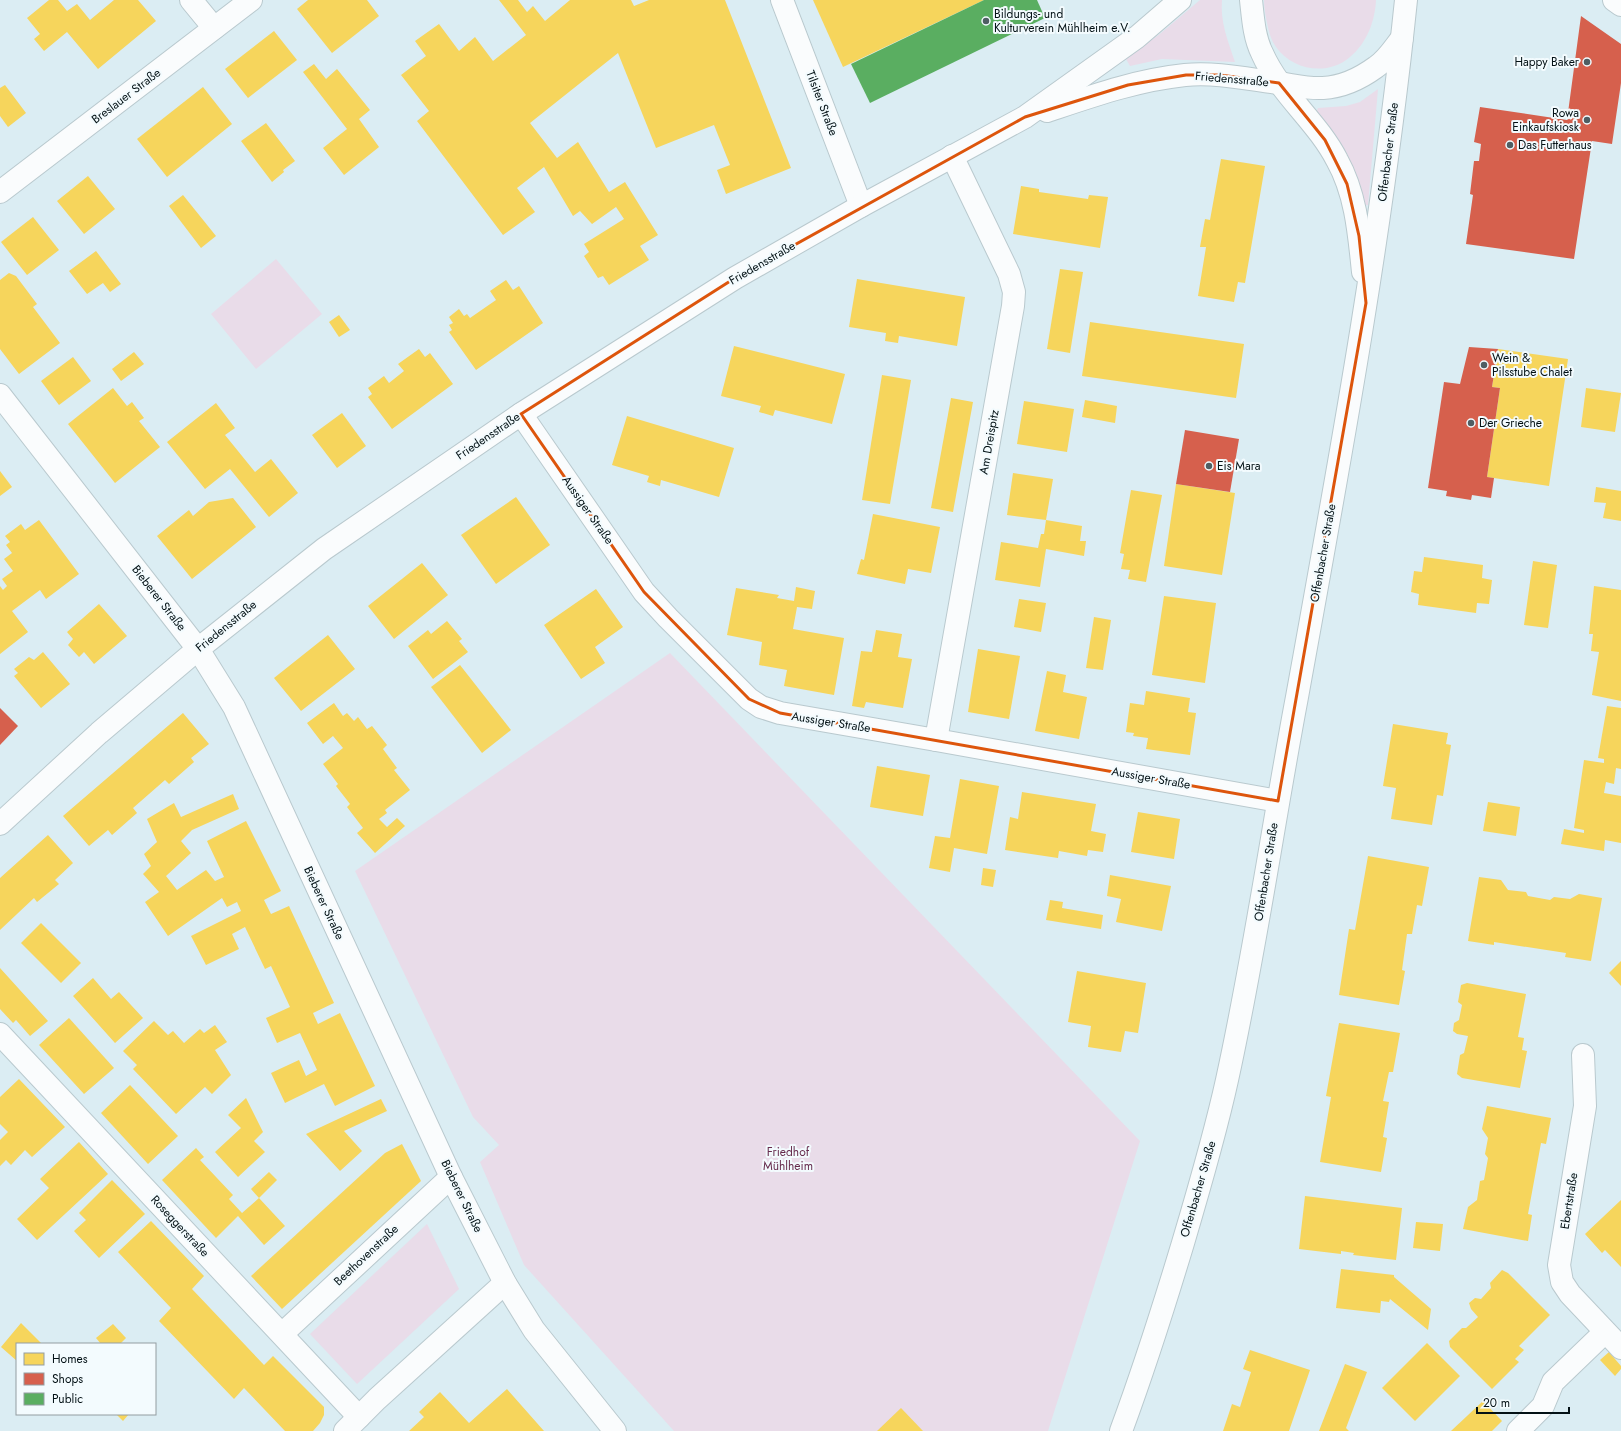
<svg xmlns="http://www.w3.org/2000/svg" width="1621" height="1431" font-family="Jost,sans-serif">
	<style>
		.green { fill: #e9dce9 }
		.homes { fill: #f6d55c }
		.shops { fill: #d6604d }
		.public { fill: #5aae61 }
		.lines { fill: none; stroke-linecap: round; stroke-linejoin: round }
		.minor-casing { stroke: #b9c9ce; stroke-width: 24 }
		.tertiary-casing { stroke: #b9c9ce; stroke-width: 24 }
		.primary-casing { stroke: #b9c9ce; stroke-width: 24 }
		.minor { stroke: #fafcfd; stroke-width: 22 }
		.tertiary { stroke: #fafcfd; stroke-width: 22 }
		.primary { stroke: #fafcfd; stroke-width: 22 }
		.marked { fill: none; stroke: #dd550c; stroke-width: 3; stroke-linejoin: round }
		.poi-dot { fill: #4f5e63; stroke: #f3fbfe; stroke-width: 1.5 }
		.labels { text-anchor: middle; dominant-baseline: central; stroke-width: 4; stroke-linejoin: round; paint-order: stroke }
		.poi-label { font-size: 12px; fill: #031115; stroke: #f3fbfe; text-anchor: start }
		.street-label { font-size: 12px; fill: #031115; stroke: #f3fbfe }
		.park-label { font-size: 12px; fill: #662b4d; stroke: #f3fbfe }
	</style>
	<rect width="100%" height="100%" fill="#dbedf3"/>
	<g class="green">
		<path d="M1200,0H1222C1220,22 1228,41 1235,62L1162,59L1130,66L1126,59L1161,33Z"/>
		<path d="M1264,0H1376C1375,21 1367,43 1350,57C1328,76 1293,71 1276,47C1270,39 1268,28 1266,18C1265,12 1264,6 1264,0Z"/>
		<polygon points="1378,89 1368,205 1362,206 1316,113 1318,108 1346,106 1360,102"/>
		<polygon points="276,259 322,314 256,369 211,314"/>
		<polygon points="670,653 1140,1141 1048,1431 674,1431 524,1265 480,1162 499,1145 473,1117 355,871"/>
		<polygon points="427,1224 459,1289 357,1384 310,1334"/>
	</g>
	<g class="homes">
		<polygon points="49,0 58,0 67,11 77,4 90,20 114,0 138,0 156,21 98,69 67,32 44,51 34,39 40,34 27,18"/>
		<polygon points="308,0 367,0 379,16 332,53 297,9"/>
		<polygon points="499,0 518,0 527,12 533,6 545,21 570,0 631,0 634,6 649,0 725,0 791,168 726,194 717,170 730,165 714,125 656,148 618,53 530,123 557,158 578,142 609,192 625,182 658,235 640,246 649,260 609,285 603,276 598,278 584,256 589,252 584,244 624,219 616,207 592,224 580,211 573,216 544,167 517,188 535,212 503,235 417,121 429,111 401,75 426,56 415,41 439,24 459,51 475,37 493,61 526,35"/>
		<polygon points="813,0 984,0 843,67"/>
		<polygon points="274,31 297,60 248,98 225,69"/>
		<polygon points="314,64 326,79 337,69 370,110 359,119 379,147 344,175 323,148 347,129 303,72"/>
		<polygon points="5,85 26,113 8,127 0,116 0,88"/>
		<polygon points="203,87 232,124 167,177 137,139"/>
		<polygon points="266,123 295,161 283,170 284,172 272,182 241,141"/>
		<polygon points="1221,159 1265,166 1245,283 1238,282 1234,302 1198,296 1206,247 1200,247 1205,219 1210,220"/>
		<polygon points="88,176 115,209 84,234 57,201"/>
		<polygon points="1021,186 1039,189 1039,192 1088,199 1089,195 1108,197 1100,248 1013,234"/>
		<polygon points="183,195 216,236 201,248 169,206"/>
		<polygon points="33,217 59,250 27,275 1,242"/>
		<polygon points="96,251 121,284 110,292 103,283 87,294 69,271"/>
		<polygon points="1060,269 1083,272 1070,353 1047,349"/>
		<polygon points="9,273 16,276 37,304 33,307 60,343 19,374 0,349 0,280"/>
		<polygon points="857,279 965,297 957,346 899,336 898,343 885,341 886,333 849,327"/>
		<polygon points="506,280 513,290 519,286 543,323 476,370 449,332 452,330 449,325 453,323 449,317 459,309 464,316 467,314 470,318 496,300 490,291"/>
		<polygon points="339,315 350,330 339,337 329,322"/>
		<polygon points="1090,322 1244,344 1236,398 1082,376"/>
		<polygon points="734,346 845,374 832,424 775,410 773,416 759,412 761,406 721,396"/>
		<polygon points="419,349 425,357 430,353 453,384 392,429 368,397 372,394 368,388 384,376 389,383 404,371 398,364"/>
		<polygon points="1498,349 1568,359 1549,486 1487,477 1500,388 1492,387"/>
		<polygon points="134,352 144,364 121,381 112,369"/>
		<polygon points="73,357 91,381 59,405 41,381"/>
		<polygon points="882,375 911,380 890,504 862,500"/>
		<polygon points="113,388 127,406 132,402 144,418 139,421 160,447 115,483 68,424"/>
		<polygon points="1586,388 1621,393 1615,432 1581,427"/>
		<polygon points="951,398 973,402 953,512 931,508"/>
		<polygon points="1085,400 1117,406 1115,423 1082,417"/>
		<polygon points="1024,401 1074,409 1067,452 1017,444"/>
		<polygon points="216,403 235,428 225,435 255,472 271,459 298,493 269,517 230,469 205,489 167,442"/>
		<polygon points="342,413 366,446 337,468 312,435"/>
		<polygon points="627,416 734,448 719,497 661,480 660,486 647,482 649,476 612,465"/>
		<polygon points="0,471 12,487 0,496"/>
		<polygon points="1013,473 1053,479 1046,520 1007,515"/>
		<polygon points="1176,484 1235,493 1222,575 1164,566"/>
		<polygon points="1596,487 1621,491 1621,521 1603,518 1606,503 1594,502"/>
		<polygon points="1131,490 1162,495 1146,582 1128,579 1130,570 1121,569 1124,554 1120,553"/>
		<polygon points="516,497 550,545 496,584 461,535"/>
		<polygon points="233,498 256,527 192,579 157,536 189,510 193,516 209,502"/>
		<polygon points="873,514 940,527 931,573 908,569 905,584 857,574 861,559 864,560"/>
		<polygon points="39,520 79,574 46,599 40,590 12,611 28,632 0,654 0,586 3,590 7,586 2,579 13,571 4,559 12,553 6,545 10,542 5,536 21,524 25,530"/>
		<polygon points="1046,520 1082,526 1080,541 1086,541 1084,556 1046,549 1040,587 995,580 1001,542 1038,548 1041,534 1044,534"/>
		<polygon points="1424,557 1483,565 1482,578 1492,580 1489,604 1477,603 1476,613 1418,605 1419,594 1411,592 1414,571 1422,572"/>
		<polygon points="1533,561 1557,565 1548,628 1524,625"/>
		<polygon points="422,563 448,595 394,639 368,606"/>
		<polygon points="1594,586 1621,590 1621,701 1592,695 1599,652 1591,651 1593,634 1589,634"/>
		<polygon points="796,587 815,591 812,609 797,607 793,629 844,638 834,695 784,686 787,670 759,665 762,642 727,635 736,588 779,595 777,598 794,601"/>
		<polygon points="596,589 623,627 595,647 605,663 581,679 544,625"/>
		<polygon points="1164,596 1216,603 1205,683 1152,675"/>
		<polygon points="1019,599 1046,603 1041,632 1014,627"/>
		<polygon points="99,604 127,636 94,664 84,652 79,657 68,645 73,639 67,632"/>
		<polygon points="1094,617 1111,620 1103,670 1086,668"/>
		<polygon points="447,621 462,639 459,641 468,652 433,679 408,646 428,630 431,634"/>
		<polygon points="876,630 902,634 898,657 912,659 903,708 866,702 864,708 852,706 861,651 872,652"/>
		<polygon points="328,635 355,669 301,711 274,678"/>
		<polygon points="978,649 1020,656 1009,719 968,712"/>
		<polygon points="43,652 70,684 41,708 14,676 18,673 14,669 29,657 34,660"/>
		<polygon points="460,665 511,730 482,753 431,687"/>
		<polygon points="1047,671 1066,675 1063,692 1087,697 1079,739 1035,731"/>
		<polygon points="1146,691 1190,698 1188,712 1196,713 1190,755 1146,749 1148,738 1133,736 1134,733 1126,732 1130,703 1144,705"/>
		<polygon points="334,703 343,716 347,713 354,721 358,717 367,729 372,726 387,745 383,749 397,768 394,770 410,790 385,810 387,813 379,819 387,827 397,818 405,826 375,853 357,833 363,828 347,807 350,804 336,786 338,784 323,764 343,748 333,736 323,744 307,723"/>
		<polygon points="1607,706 1621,708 1621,769 1616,768 1614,784 1606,782 1604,793 1621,796 1621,843 1605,840 1604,851 1561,844 1564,829 1584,833 1584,830 1574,828 1584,760 1604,763 1604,759 1598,758"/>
		<polygon points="183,713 209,744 191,758 194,762 169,784 165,780 133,808 137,813 112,835 108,830 89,846 63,816"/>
		<polygon points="1393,724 1448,733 1446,744 1451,745 1443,796 1437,795 1432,825 1391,819 1396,788 1383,786"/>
		<polygon points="877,766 930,775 923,816 870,807"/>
		<polygon points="960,779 999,786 987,854 954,848 950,872 929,868 935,836 950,838"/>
		<polygon points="1022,792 1096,804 1091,831 1106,834 1103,852 1088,850 1087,856 1059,851 1058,858 1005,850 1010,817 1018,819"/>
		<polygon points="233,794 239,809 192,830 181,841 191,853 166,876 177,890 206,870 215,881 224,877 207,841 246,821 281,891 264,900 271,914 289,906 334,1003 313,1013 318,1024 340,1013 375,1086 335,1106 324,1084 285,1103 271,1073 299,1060 306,1076 317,1070 300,1033 277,1043 266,1018 290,1007 271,966 265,969 245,927 232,934 239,949 206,965 191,936 241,911 237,902 227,907 222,898 168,936 145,902 159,892 143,874 151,866 144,854 157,842 147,819 174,803 181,817"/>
		<polygon points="1488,802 1520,807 1516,836 1483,831"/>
		<polygon points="1138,812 1180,819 1174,859 1131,852"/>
		<polygon points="48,835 73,863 55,880 59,884 37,902 34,898 0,930 0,878"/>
		<polygon points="1368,856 1429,867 1422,906 1417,905 1412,934 1407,934 1402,970 1405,971 1399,1005 1339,995 1349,929 1355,930"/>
		<polygon points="983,868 996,870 993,887 981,885"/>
		<polygon points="1110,875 1171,886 1162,931 1116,922 1121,899 1107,896"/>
		<polygon points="1479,877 1501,880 1508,890 1526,892 1528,896 1550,900 1554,897 1570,899 1579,894 1602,898 1591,961 1565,957 1566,953 1494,942 1494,945 1468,941"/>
		<polygon points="1050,900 1063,902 1062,908 1103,915 1101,929 1046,920"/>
		<polygon points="41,923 81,963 61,983 21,943"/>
		<polygon points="1621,961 1621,986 1609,973"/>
		<polygon points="0,968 48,1021 30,1036 16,1020 13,1023 0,1009"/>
		<polygon points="1077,971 1146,983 1138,1033 1125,1031 1121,1052 1088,1047 1091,1026 1068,1022"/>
		<polygon points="93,978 111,999 119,992 143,1018 115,1043 73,996"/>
		<polygon points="1467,983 1526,994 1518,1037 1524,1038 1522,1050 1527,1051 1520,1088 1462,1078 1457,1074 1460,1055 1464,1053 1468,1036 1457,1034 1453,1031 1454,1023 1459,1020 1462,1005 1458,1002 1461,985"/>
		<polygon points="69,1018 114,1068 84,1094 39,1045"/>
		<polygon points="154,1021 168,1035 173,1031 184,1043 200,1029 204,1033 215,1025 227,1042 215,1050 231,1075 212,1094 205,1087 176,1114 133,1069 137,1065 123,1051"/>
		<polygon points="1339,1023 1400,1033 1393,1072 1389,1072 1383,1101 1389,1102 1383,1137 1387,1138 1381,1172 1320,1162 1331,1097 1326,1096"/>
		<polygon points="19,1079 65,1127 32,1157 25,1150 11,1165 6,1160 0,1166 0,1140 8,1132 0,1124 0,1097"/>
		<polygon points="130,1085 178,1136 148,1164 101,1113"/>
		<polygon points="246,1098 263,1132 254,1141 265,1152 238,1177 215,1152 241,1128 228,1115"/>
		<polygon points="381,1099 387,1111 344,1131 362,1151 340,1171 306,1134"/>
		<polygon points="1487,1106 1551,1118 1546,1144 1541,1143 1528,1214 1532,1215 1528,1241 1463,1229 1468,1207 1477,1200 1480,1181 1484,1180 1488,1158 1485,1154 1488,1138 1482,1129"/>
		<polygon points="79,1142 108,1174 37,1240 17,1219 49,1188 40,1179"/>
		<polygon points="402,1144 421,1181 282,1309 251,1276 385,1153"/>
		<polygon points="196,1148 204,1157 200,1160 233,1195 229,1199 242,1213 259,1198 251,1189 269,1172 277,1180 259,1198 285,1226 264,1245 238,1216 216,1238 162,1180"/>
		<polygon points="112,1180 145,1214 99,1258 74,1231 86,1220 79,1213"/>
		<polygon points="1305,1196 1402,1208 1396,1260 1353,1255 1354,1253 1341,1251 1341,1254 1299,1249"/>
		<polygon points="1621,1200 1621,1267 1605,1250 1602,1253 1585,1234"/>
		<polygon points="151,1221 204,1276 192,1289 264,1365 273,1356 324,1407 324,1415 320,1423 313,1431 285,1431 244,1388 234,1399 159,1321 171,1308 118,1252"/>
		<polygon points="1416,1222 1443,1224 1440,1251 1413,1248"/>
		<polygon points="1341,1269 1394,1275 1394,1277 1431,1309 1428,1330 1390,1299 1389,1302 1381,1301 1380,1313 1336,1308"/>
		<polygon points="1502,1270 1508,1273 1550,1315 1519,1346 1524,1350 1515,1359 1519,1362 1492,1389 1450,1347 1449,1341 1462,1328 1466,1328 1478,1317 1471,1309 1469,1303 1475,1298 1481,1299 1491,1288 1490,1283"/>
		<polygon points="21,1323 42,1344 17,1344 17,1361 1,1347"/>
		<polygon points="113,1324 126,1338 120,1344 101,1344 96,1338"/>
		<polygon points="1427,1343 1460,1376 1415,1421 1382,1388"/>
		<polygon points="1250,1350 1310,1370 1289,1431 1223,1431 1232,1404 1240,1407 1251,1372 1243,1369"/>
		<polygon points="1609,1352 1621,1366 1621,1369 1615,1376 1600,1360"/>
		<polygon points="1345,1364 1367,1372 1346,1428 1349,1431 1319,1431"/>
		<polygon points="507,1389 544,1431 409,1431 424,1417 419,1412 440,1392 469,1423"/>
		<polygon points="1483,1401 1502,1421 1492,1431 1451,1431"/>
		<polygon points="901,1408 923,1431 877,1431"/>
		<polygon points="116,1414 129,1414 123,1421"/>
	</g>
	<g class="shops">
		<polygon points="1581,16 1621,44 1621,83 1612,144 1592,141 1574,259 1466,244 1473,195 1470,194 1474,161 1479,161 1481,144 1474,142 1480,107 1567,120"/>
		<polygon points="1469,347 1498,349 1492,387 1500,388 1487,477 1494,478 1491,498 1472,495 1471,500 1446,496 1447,491 1428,488 1444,382 1460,384"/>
		<polygon points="1185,430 1239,439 1230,492 1176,484"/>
		<polygon points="0,708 18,726 0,745"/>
	</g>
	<polygon class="public" points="984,0 1037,0 1045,18 870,103 851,64"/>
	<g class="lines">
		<defs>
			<g id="minor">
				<polyline points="191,0 214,28"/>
				<polyline points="782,0 861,206"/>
				<polyline points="1614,0 1621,5"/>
				<polyline points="0,192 251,0"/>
				<polyline points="0,395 198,649"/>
				<polyline points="521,414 644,592 668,618 749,699 761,707 780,713 936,740 1278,801"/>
				<polyline points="936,740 1013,306 1014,292 1009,274 952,156"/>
				<polyline points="0,1034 359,1417"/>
				<polyline points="1583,1055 1585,1106 1559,1265 1562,1282 1570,1294 1621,1348"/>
				<polyline points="282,1334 451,1177"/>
				<polyline points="345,1431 377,1399 505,1283"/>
				<polyline points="1518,1431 1543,1406 1553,1382 1605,1332"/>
			</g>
			<polyline id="tertiary" points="198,649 234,707 451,1177 505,1283 534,1330 615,1431"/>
			<g id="primary">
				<path d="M1251,0C1253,18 1254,37 1262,53C1280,94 1317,121 1337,160C1356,194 1359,233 1363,272"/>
				<path d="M1047,111C1092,96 1137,80 1185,75C1216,72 1247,79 1278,83C1293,85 1308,89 1323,88C1342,87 1361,78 1376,67C1387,60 1394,48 1402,38"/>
				<polyline points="0,824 99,733 198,649 324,549 521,414 735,278 861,206 1025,117 1137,37 1180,0"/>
				<path d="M1121,1431C1144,1369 1164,1306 1183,1243C1199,1189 1215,1135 1227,1080C1255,953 1273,824 1297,697C1339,465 1382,234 1406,0"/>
			</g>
		</defs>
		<use href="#minor" class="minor-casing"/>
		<use href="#tertiary" class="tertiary-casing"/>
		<use href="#primary" class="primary-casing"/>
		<use href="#minor" class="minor"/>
		<use href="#tertiary" class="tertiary"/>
		<use href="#primary" class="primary"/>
	</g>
	<path class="marked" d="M1186,75H1220L1279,83L1325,140L1347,184L1359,236L1366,303L1278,801L780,713L749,699L644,592L521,414L735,278L1025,117L1128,85Z"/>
	<g class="poi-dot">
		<circle cx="986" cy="21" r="4"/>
		<circle cx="1587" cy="62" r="4"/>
		<circle cx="1587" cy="120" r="4"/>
		<circle cx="1510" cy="145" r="4"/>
		<circle cx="1484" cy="365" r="4"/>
		<circle cx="1471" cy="423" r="4"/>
		<circle cx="1209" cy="466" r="4"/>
	</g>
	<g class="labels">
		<g class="poi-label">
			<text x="994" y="14">Bildungs- und<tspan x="994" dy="14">Kulturverein Mühlheim e.V.</tspan></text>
			<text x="1579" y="62" text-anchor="end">Happy Baker</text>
			<text x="1579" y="113" text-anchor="end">Rowa<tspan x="1579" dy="14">Einkaufskiosk</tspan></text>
			<text x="1518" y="145">Das Futterhaus</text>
			<text x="1492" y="358">Wein &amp;<tspan x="1492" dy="14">Pilsstube Chalet</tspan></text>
			<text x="1479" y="423">Der Grieche</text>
			<text x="1217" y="466">Eis Mara</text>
		</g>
		<g class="street-label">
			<text transform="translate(1232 79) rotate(5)">Friedensstraße</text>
			<text transform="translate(126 96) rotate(-37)">Breslauer Straße</text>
			<text transform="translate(822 103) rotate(69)">Tilsiter Straße</text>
			<text transform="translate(1388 152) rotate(-83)">Offenbacher Straße</text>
			<text transform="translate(762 263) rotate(-30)">Friedensstraße</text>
			<text transform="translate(488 436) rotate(-34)">Friedensstraße</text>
			<text transform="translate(989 442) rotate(-80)">Am Dreispitz</text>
			<text transform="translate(588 510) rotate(55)">Aussiger Straße</text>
			<text transform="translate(1323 553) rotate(-80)">Offenbacher Straße</text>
			<text transform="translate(159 598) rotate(52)">Bieberer Straße</text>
			<text transform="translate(226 626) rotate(-39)">Friedensstraße</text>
			<text transform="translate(831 722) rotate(9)">Aussiger Straße</text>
			<text transform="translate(1151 778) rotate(10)">Aussiger Straße</text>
			<text transform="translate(1266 872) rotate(-81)">Offenbacher Straße</text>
			<text transform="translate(324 903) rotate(65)">Bieberer Straße</text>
			<text transform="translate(1198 1189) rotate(-74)">Offenbacher Straße</text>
			<text transform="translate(462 1196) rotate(64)">Bieberer Straße</text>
			<text transform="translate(1569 1201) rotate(-81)">Ebertstraße</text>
			<text transform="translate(180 1226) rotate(47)">Roseggerstraße</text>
			<text transform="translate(366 1255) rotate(-43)">Beethovenstraße</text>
		</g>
		<g class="park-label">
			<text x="788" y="1152">Friedhof<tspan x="788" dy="14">Mühlheim</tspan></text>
		</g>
	</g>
	<rect x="16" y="1343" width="140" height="72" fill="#f3fbfe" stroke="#939da1"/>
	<rect x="24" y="1353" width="20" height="12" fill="#f6d55c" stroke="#939da1"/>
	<text x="52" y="1363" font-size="12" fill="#031115">Homes</text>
	<rect x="24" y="1373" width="20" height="12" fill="#d6604d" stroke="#939da1"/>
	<text x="52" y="1383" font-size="12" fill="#031115">Shops</text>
	<rect x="24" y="1393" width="20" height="12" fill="#5aae61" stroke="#939da1"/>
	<text x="52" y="1403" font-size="12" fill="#031115">Public</text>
	<path d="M1477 1407v6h92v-6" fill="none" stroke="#031115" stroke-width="2"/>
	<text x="1483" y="1407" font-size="12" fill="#031115" stroke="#f3fbfe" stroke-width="3" paint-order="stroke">20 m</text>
</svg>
